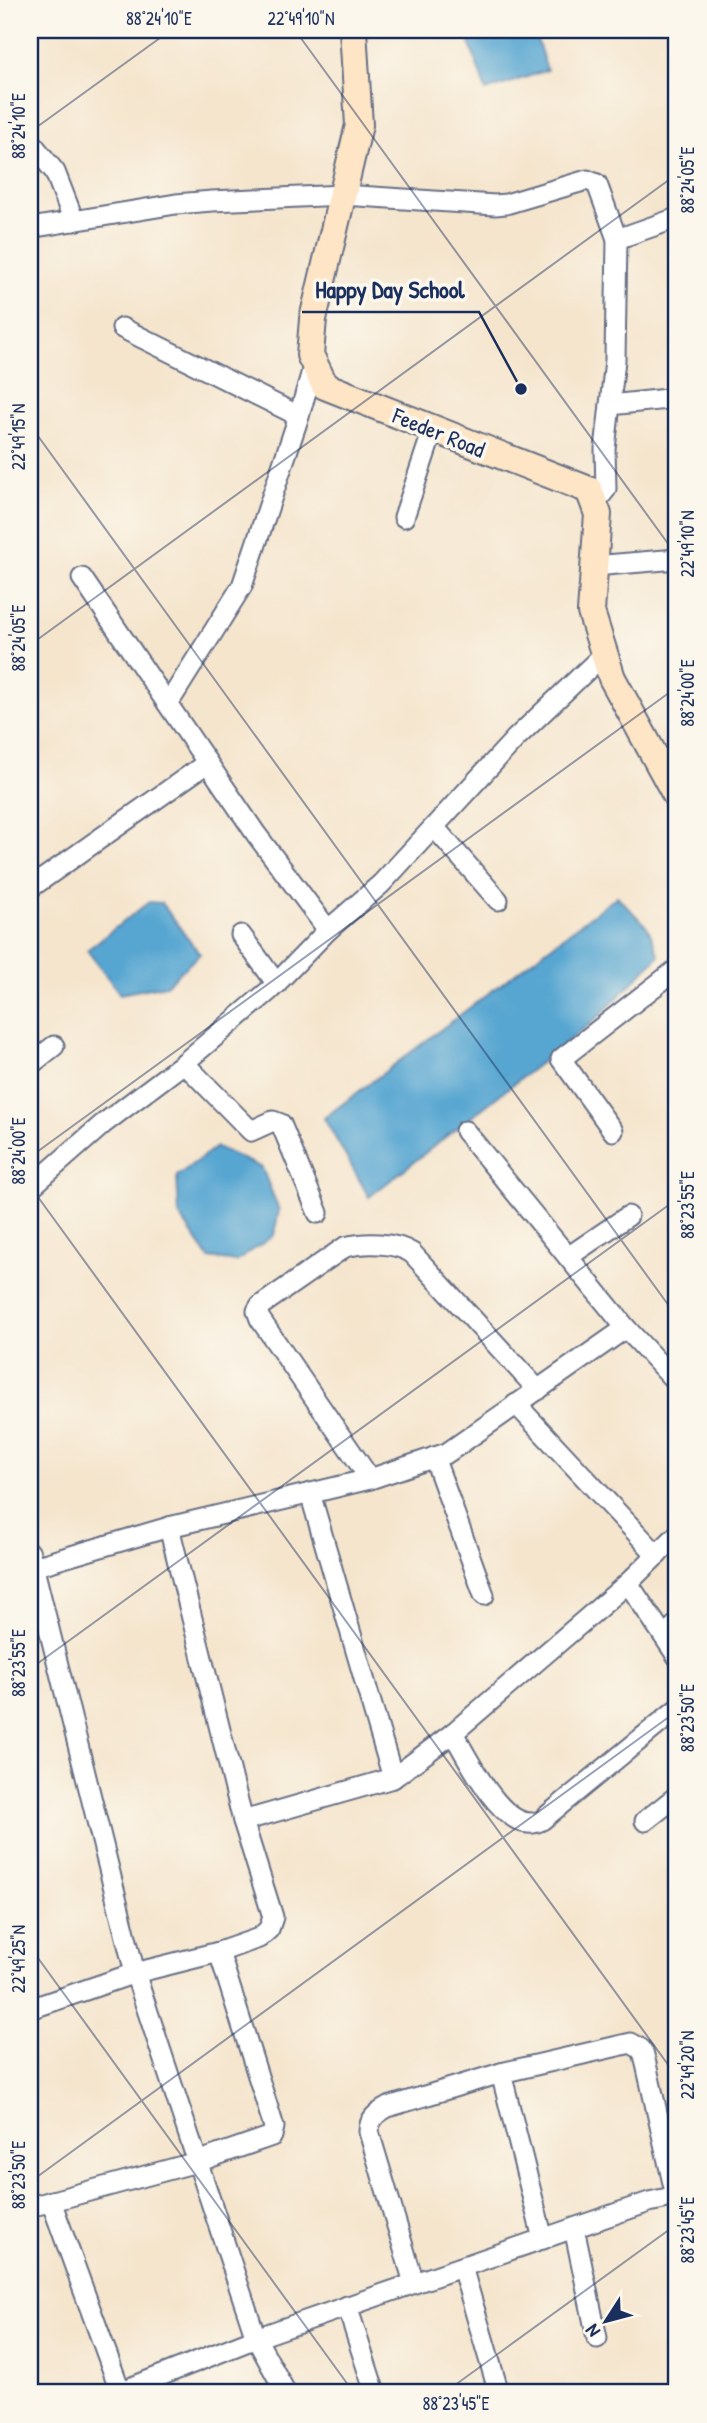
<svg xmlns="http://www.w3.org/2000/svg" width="707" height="2423" font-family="'Patrick Hand',sans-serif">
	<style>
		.water { fill: #57a6d1; stroke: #396a98; stroke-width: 2 }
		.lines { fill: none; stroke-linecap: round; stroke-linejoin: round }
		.street-casing { stroke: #676f85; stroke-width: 23 }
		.secondary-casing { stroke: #676f85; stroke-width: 30 }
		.street { stroke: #fff; stroke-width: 19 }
		.secondary { stroke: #fde5c5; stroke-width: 26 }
		.ticks { fill: none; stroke: #1b2f5e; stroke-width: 2; stroke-opacity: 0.45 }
		.labels { text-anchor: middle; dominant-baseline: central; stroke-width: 7; stroke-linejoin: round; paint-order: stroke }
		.street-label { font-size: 23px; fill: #1b2f5e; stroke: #fbf7ec }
		.leader { fill: none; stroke: #1b2f5e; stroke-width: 2.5 }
		.callout-dot { fill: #1b2f5e; stroke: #fbf7ec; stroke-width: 2.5 }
		.callout-label { font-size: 24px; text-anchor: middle; font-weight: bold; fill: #1b2f5e; stroke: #fbf7ec; stroke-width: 7; stroke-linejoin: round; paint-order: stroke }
		.neatline { fill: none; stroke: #1b2f5e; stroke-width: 2.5 }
		.ticks-label { font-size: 18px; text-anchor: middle; fill: #1b2f5e }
	</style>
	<rect width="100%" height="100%" fill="#fbf7ec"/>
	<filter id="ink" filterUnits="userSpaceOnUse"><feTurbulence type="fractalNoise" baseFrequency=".0143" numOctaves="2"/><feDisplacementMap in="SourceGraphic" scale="14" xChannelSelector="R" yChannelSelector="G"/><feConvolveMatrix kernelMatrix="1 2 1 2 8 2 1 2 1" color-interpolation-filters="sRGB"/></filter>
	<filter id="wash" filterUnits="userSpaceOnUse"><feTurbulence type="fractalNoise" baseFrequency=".00686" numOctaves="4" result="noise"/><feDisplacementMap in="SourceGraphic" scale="28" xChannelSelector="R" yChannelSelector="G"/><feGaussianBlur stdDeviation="1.57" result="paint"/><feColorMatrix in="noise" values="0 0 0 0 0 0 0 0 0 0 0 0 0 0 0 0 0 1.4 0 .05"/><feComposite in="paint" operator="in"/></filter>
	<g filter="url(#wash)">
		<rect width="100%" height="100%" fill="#f5e5cd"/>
		<g class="water">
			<polygon points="465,30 534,30 547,70 486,91"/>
			<polygon points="617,896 648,928 659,956 595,1020 369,1197 324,1118"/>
			<polygon points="149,902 161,903 200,954 166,985 120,994 87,950"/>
			<polygon points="216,1147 262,1168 279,1210 274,1235 236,1262 209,1258 179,1215 177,1176"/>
		</g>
	</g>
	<g filter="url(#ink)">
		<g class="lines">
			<defs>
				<g id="street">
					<polyline points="30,141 55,172 74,221"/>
					<polyline points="30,228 176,204 212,201 343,195 495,205 506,204 587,180 597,184 617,239"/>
					<polyline points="122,328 299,416"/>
					<polyline points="610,405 677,398"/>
					<polyline points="594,504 606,489 605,449 615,360 617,239 677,218"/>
					<polyline points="404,517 433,430"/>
					<polyline points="594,566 677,559"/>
					<polyline points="82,578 256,834 328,930"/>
					<polyline points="168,704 242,586 299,416 314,364"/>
					<polyline points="434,827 498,900"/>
					<polyline points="30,888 207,763"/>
					<polyline points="241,935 277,984"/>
					<polyline points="184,1063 251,1131 273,1121 281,1124 318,1213"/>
					<polyline points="30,1065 54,1046"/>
					<polyline points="465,1131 626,1328 677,1383"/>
					<polyline points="613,1131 561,1059 677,969"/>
					<polyline points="30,1188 103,1124 184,1063 270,990 328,930 381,884 516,738 604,654"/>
					<polyline points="568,1257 628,1216"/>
					<polyline points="516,1404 657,1555"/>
					<polyline points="434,1457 484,1595"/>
					<path d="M370,1479L260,1319L257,1311L260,1306L345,1247C364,1242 395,1242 412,1253L538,1390"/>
					<polyline points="310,1493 393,1778"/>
					<polyline points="30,1553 135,1973 256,2338 286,2393"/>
					<polyline points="30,1568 169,1527 370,1479 447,1453 626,1328"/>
					<polyline points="628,1583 677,1656"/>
					<polyline points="664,1636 677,1624"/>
					<path d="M453,1733C468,1758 506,1840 542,1820L677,1709"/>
					<polyline points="243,1821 393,1778 453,1733 628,1583 677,1535"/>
					<polyline points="645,1821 677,1796"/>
					<polyline points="30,2009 135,1973 219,1952 259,1938 269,1929 273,1917 243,1821 169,1527"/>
					<polyline points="501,2073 543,2239"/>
					<polyline points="51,2201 121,2393"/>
					<polyline points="30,2207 197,2162 272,2136 274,2127 219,1952"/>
					<polyline points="574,2228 597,2338"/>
					<polyline points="462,2267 499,2393"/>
					<path d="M414,2283L369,2132C369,2118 377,2113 388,2107L501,2073L631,2043L641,2049L644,2055L677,2201"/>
					<polyline points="347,2306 375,2393"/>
					<polyline points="117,2393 256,2338 649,2202 677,2196"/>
				</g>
				<polyline id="secondary" points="353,30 359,125 313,319 310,355 325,386 589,490 598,514 591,612 612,678 677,797"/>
			</defs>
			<use href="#street" class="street-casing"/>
			<use href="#secondary" class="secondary-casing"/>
			<use href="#street" class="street"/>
			<use href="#secondary" class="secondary"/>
		</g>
	</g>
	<path class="ticks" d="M295,30L677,556M30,132L171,30M30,425L677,1317M30,645L677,174M30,1157L677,687M30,1186L677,2077M30,1669L677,1199M30,1947L354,2393M30,2182L677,1711M444,2393L677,2224"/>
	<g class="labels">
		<g class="street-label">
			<text transform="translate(439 432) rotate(22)">Feeder Road</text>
		</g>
	</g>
	<path class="leader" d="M521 389L479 312H302"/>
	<circle class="callout-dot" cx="521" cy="389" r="7"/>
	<g class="callout-label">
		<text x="390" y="298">Happy Day School</text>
	</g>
	<rect width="707" height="2423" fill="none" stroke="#fbf7ec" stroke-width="77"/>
	<g transform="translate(606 2321) rotate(234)" stroke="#fbf7ec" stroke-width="5" paint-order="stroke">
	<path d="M0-5L12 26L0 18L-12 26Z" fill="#1b2f5e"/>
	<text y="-10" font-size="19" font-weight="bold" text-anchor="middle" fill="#1b2f5e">N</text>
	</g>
	<rect x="38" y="38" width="630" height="2346" class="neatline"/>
	<g class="ticks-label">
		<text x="159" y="25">88°24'10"E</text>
		<text x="301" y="25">22°49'10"N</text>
		<text transform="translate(19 126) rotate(-90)" y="6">88°24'10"E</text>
		<text transform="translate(688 180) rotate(-90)" y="6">88°24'05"E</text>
		<text transform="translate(19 437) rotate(-90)" y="6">22°49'15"N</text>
		<text transform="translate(688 544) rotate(-90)" y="6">22°49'10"N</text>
		<text transform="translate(19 638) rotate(-90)" y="6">88°24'05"E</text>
		<text transform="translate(688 693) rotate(-90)" y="6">88°24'00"E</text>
		<text transform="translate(19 1151) rotate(-90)" y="6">88°24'00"E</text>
		<text transform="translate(688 1205) rotate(-90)" y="6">88°23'55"E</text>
		<text transform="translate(19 1663) rotate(-90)" y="6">88°23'55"E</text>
		<text transform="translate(688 1718) rotate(-90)" y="6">88°23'50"E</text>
		<text transform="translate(19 1959) rotate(-90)" y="6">22°49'25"N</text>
		<text transform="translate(688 2065) rotate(-90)" y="6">22°49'20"N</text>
		<text transform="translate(19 2175) rotate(-90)" y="6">88°23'50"E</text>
		<text transform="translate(688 2230) rotate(-90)" y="6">88°23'45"E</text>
		<text x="456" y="2410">88°23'45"E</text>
	</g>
</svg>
